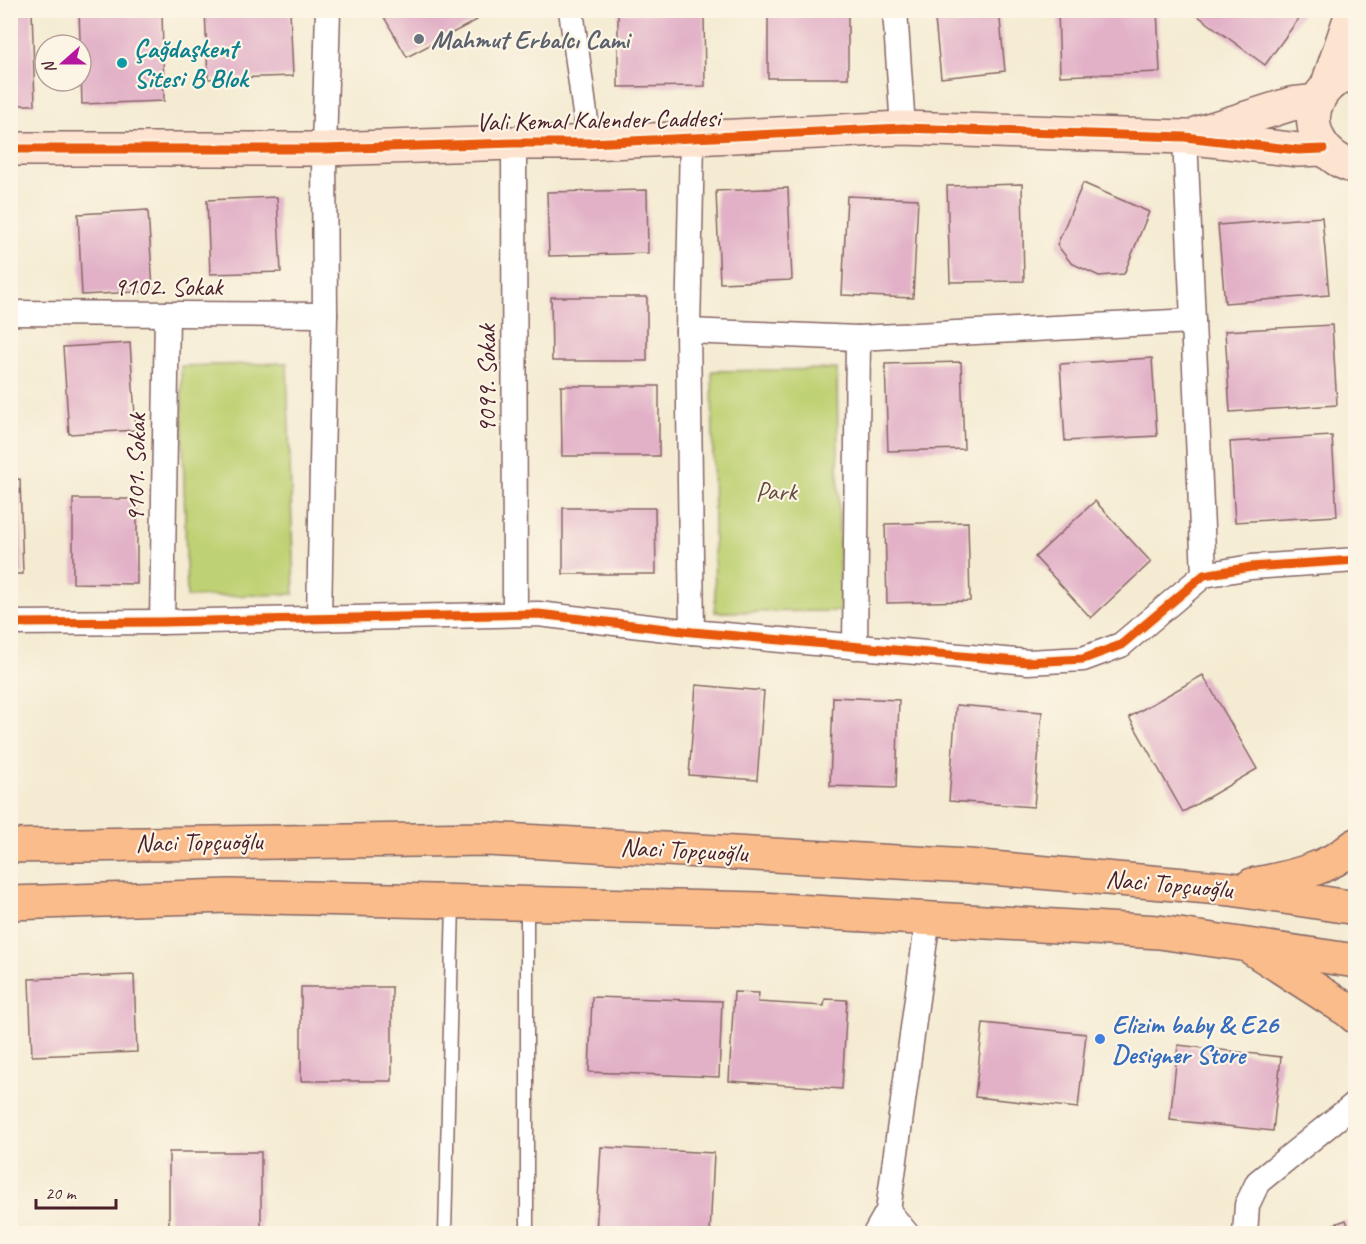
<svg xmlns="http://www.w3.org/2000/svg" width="1366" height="1244" font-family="Caveat,sans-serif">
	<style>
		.green { fill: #bfd174; stroke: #847850; stroke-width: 1.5 }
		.building { fill: #e2b1c7 }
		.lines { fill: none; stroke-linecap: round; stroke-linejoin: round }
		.lane-casing { stroke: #866665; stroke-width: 15 }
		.street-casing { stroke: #866665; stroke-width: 27 }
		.secondary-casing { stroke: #866665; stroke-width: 36 }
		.primary-casing { stroke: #866665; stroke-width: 36 }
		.lane { stroke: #fff; stroke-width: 12 }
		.street { stroke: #fff; stroke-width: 24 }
		.secondary { stroke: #fde4d0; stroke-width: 33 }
		.primary { stroke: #f9bc8a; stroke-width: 33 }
		.cycleway-casing { stroke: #fcf5e5; stroke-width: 13 }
		.cycleway { stroke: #e8590c; stroke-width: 9 }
		.worship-dot { fill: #6b7280; stroke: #fcf5e5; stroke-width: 2 }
		.culture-dot { fill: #0f9aa8; stroke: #fcf5e5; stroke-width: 2 }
		.shop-dot { fill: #3f7fe0; stroke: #fcf5e5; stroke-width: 2 }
		.labels { text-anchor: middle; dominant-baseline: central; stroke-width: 4.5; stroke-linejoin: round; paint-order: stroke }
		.worship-label { font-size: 26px; font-weight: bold; fill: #5b616d; stroke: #fcf5e5; text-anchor: start }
		.culture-label { font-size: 26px; font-weight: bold; fill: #0d838f; stroke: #fcf5e5; text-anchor: start }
		.street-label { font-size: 26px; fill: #4a1f2b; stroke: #fcf5e5 }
		.park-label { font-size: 26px; fill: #674c3d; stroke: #fcf5e5 }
		.shop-label { font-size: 26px; font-weight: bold; fill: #366cbe; stroke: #fcf5e5; text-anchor: start }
	</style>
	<rect width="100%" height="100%" fill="#fcf5e5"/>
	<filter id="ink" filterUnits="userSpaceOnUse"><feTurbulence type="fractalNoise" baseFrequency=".0167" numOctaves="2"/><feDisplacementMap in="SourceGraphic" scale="12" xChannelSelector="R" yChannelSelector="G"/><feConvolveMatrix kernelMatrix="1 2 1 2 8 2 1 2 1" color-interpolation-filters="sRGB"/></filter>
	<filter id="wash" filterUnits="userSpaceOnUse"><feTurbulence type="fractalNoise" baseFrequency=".008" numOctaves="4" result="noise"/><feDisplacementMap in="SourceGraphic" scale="24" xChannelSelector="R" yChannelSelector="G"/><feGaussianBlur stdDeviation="1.35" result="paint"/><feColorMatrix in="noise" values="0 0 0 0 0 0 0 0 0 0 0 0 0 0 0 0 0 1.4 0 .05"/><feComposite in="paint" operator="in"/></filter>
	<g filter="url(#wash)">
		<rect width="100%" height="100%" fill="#f4ebd2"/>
		<g class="green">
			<polygon points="287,363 294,594 187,597 181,366"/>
			<polygon points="837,369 840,611 715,612 712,371"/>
		</g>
		<g id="blocks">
			<g class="building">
				<polygon points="10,10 32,10 35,105 10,105"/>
				<polygon points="79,10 162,10 164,101 82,104"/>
				<polygon points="205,10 290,10 293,76 208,79"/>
				<polygon points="380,10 471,10 477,20 407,57"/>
				<rect x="768" y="10" width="80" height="68"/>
				<polygon points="934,10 999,10 1005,71 941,78"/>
				<polygon points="1058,10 1157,10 1160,72 1060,76"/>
				<polygon points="1190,10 1305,10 1265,65"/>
				<polygon points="618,13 704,13 705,86 618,87"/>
				<polygon points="1083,183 1149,212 1124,274 1099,276 1071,263 1057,245"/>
				<polygon points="1022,184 1024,281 950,282 947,186"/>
				<polygon points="788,188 792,280 720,283 716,191"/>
				<polygon points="647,190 648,253 549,256 547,192"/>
				<polygon points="847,196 918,199 913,298 842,295"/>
				<polygon points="277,197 281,272 210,274 207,200"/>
				<polygon points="148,210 153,291 82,295 78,214"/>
				<polygon points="10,214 15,214 18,290 10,290"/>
				<polygon points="1322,217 1329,295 1225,303 1218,225"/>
				<polygon points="551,297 647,297 647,361 552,361"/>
				<polygon points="1332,325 1337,405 1230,412 1225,331"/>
				<polygon points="130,343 136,430 69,434 63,347"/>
				<polygon points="1152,358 1157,436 1065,441 1060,364"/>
				<polygon points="961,362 964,449 888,451 885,364"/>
				<polygon points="561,386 659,386 659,456 562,456"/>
				<polygon points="10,404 12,404 15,442 10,442"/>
				<polygon points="1332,436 1337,516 1235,522 1230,442"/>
				<polygon points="20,479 23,574 10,574 10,480"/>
				<polygon points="73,499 137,499 137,584 73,583"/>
				<polygon points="1095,501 1151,562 1091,618 1035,557"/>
				<polygon points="563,508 655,508 656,574 563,574"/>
				<polygon points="968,522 970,601 887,603 885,524"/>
				<polygon points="1203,675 1257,769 1183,812 1129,717"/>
				<polygon points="696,685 764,691 757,780 689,775"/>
				<polygon points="833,697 899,700 896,788 830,786"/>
				<polygon points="956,705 1042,712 1034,807 949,801"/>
				<polygon points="134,975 137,1052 32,1056 29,979"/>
				<rect x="301" y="987" width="91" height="94"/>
				<polygon points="734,992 759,993 758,1002 824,1006 825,999 847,1000 842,1089 729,1081"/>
				<polygon points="592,997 722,1001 719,1077 589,1072"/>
				<polygon points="983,1023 1086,1034 1078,1108 975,1097"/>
				<polygon points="1178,1045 1281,1057 1273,1131 1170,1120"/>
				<polygon points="601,1147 714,1153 710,1234 621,1229 621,1234 596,1234"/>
				<rect x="169" y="1152" width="92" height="82"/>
				<polygon points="1346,1220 1351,1234 1328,1234 1326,1227"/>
			</g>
		</g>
	</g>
	<g filter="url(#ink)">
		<use href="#blocks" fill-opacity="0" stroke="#866665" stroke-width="1.5"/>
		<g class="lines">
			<defs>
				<g id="lane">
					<polyline points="527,905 527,1234"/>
					<polyline points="445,1234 453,902"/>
				</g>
				<g id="street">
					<polyline points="571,10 589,143"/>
					<polyline points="895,10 903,128"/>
					<polyline points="1185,137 1204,575"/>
					<polyline points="692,140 688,331 692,632"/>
					<polyline points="514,143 515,614"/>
					<polyline points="10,313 325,315"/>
					<polyline points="688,331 858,338 1193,321"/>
					<polyline points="319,618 325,315 324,149 328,10"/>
					<polyline points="162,622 167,314"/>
					<polyline points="10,623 162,622 538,614 692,632 1028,662 1083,659 1121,645 1204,575 1251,567 1356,560"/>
					<polyline points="855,647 858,338"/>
					<polyline points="888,1211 907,1234"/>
					<polyline points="875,1234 888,1211 928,918"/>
					<polyline points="1245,1234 1247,1205 1258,1182 1356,1103"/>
				</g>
				<g id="secondary">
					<path d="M1356,73C1345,76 1334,79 1326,88C1299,118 1319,159 1356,167"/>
					<polyline points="1327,87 1353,10"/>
					<polyline points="1199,133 1291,104 1318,101"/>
					<polyline points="10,149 324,149 514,143 589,143 903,128 1185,137 1298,150 1323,149"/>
				</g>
				<g id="primary">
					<polyline points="10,846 486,839 969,866 1231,889 1356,908"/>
					<path d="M1252,885C1288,878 1327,870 1356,845"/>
					<polyline points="10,903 229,896 761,909 1159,932 1356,961"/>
					<polyline points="1253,949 1349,1011 1356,1017"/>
				</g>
			</defs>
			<use href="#lane" class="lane-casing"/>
			<use href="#street" class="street-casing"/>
			<use href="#secondary" class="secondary-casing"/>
			<use href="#primary" class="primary-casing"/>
			<use href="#lane" class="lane"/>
			<use href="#street" class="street"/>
			<use href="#secondary" class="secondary"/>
			<use href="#primary" class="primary"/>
			<defs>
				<g id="cycleway">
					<polyline points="10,149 324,149 514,143 589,143 903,128 1185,137 1298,150 1323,149"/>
					<polyline points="10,623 162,622 538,614 692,632 1028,662 1083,659 1121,645 1204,575 1251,567 1356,560"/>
				</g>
			</defs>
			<use href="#cycleway" class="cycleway-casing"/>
			<use href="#cycleway" class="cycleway"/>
		</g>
	</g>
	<circle class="worship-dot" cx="419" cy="39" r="6"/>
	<circle class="culture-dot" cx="122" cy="63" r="6"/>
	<circle class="shop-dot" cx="1100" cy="1039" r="6"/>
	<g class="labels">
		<g class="worship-label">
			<text x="431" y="39">Mahmut Erbalcı Cami</text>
		</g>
		<g class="culture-label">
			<text x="134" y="48">Çağdaşkent<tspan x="134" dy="30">Sitesi B Blok</tspan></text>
		</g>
		<g class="street-label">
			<text transform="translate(598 120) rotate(-1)">Vali Kemal Kalender Caddesi</text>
			<text x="168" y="286">9102. Sokak</text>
			<text transform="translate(486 379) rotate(-90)">9099. Sokak</text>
			<text transform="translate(136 468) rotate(-89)">9101. Sokak</text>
			<text transform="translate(199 842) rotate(-1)">Naci Topçuoğlu</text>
			<text transform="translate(684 850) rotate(3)">Naci Topçuoğlu</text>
			<text transform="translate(1169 884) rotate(5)">Naci Topçuoğlu</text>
		</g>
		<g class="park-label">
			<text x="776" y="491">Park</text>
		</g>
		<g class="shop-label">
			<text x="1112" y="1024">Elizim baby &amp; E26<tspan x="1112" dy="30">Designer Store</tspan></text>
		</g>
	</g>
	<rect width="1366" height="1244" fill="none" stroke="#fcf5e5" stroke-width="36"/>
	<g transform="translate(63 63) rotate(249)"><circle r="28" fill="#fcf5e5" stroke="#b59f9b" stroke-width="1.5"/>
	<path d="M0-4.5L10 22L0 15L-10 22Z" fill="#b5179e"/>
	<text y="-9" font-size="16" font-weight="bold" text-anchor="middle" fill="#4a1f2b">N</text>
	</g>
	<path d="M36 1199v9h80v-9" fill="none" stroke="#4a1f2b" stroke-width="3"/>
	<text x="45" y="1199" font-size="18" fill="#4a1f2b" stroke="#fcf5e5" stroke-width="4.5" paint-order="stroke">20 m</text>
</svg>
